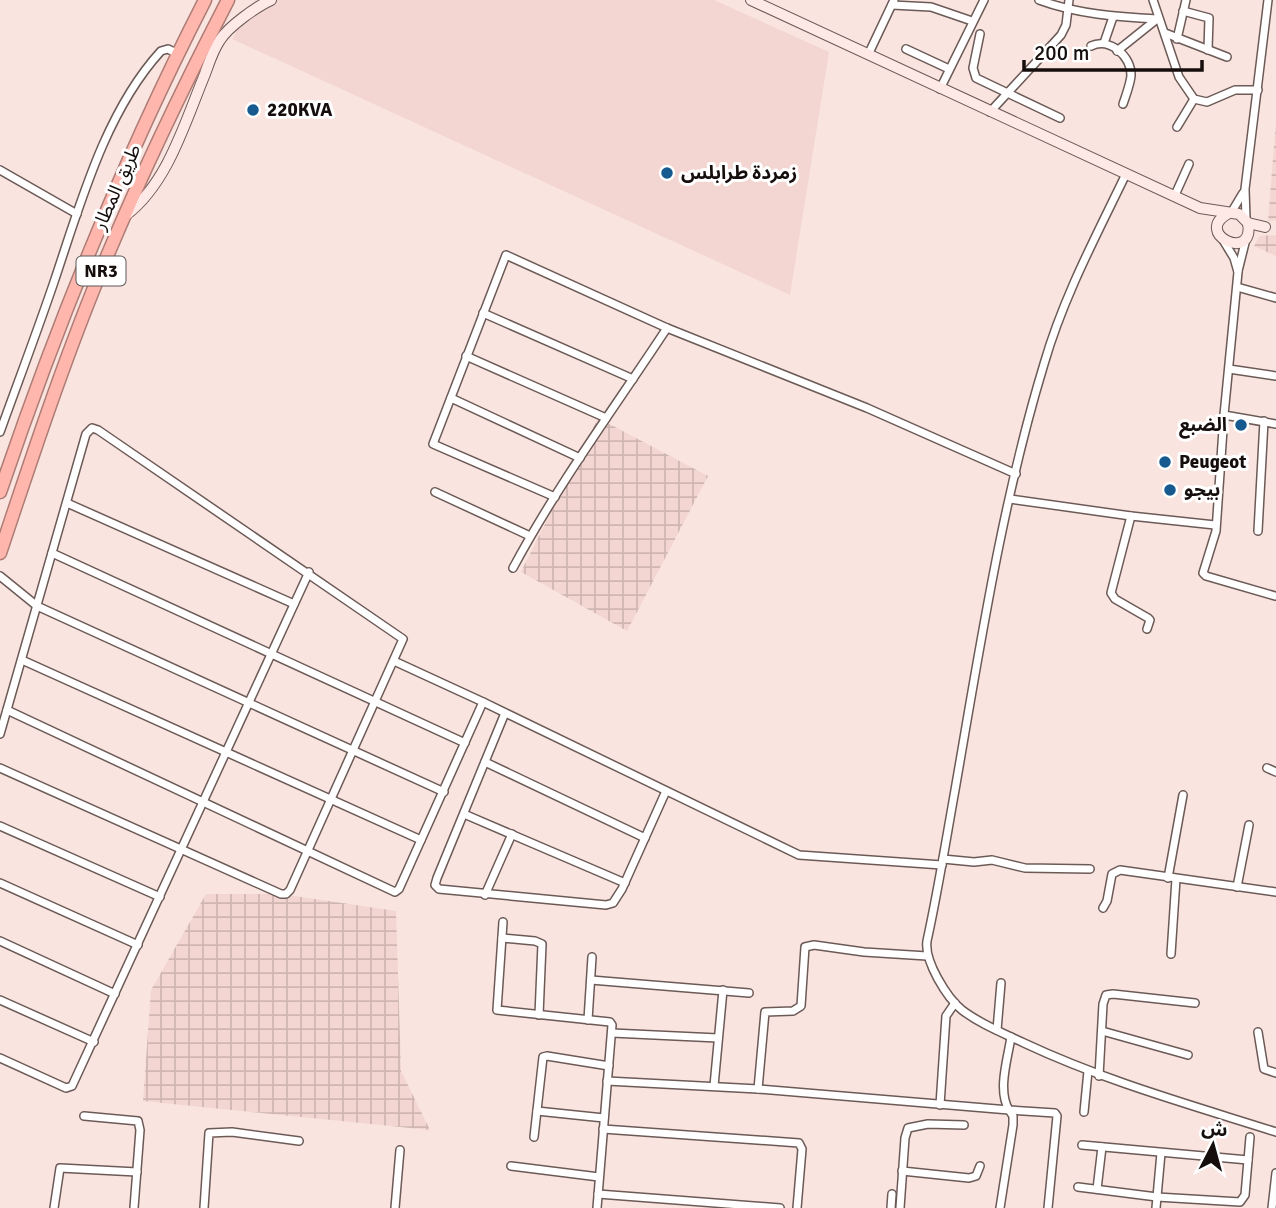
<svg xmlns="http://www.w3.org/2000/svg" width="1276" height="1208" font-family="Signika,'Noto Sans Arabic',sans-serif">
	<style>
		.built { fill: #f3d6d1 }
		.industrial { fill: url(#industrial-grid) }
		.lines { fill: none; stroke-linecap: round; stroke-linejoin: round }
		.street-casing { stroke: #6c5a57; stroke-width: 10 }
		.secondary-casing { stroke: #6c5a57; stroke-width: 12 }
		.highway-casing { stroke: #ad7c75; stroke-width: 15 }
		.street { stroke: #fff; stroke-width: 7 }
		.secondary { stroke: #ffe9e6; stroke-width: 10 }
		.highway { stroke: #ffb7ad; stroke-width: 12 }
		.poi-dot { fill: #165a8f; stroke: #fff; stroke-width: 2.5 }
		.labels { text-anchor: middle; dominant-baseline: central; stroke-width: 6; stroke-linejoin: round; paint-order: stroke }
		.shield { fill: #fff; stroke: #5b5656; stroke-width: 2 }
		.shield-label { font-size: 18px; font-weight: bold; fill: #150e0d }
		.poi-label { font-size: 19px; font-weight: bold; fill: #150e0d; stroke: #fff; text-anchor: start }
		.street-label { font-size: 19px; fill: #150e0d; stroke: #fff }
	</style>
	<defs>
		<pattern id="industrial-grid" width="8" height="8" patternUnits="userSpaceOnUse" patternTransform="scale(1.75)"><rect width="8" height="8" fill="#f3d6d1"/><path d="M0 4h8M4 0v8" fill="none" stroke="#cfb6b2"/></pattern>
	</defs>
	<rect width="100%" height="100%" fill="#f9e4e0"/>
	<polygon class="built" points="255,0 714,0 829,52 790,295 232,39"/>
	<g class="industrial">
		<polygon points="1276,120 1276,220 1268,221"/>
		<polygon points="1276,235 1276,256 1254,246 1260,236"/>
		<polygon points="598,418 708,476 627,631 521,572"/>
		<polygon points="206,894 281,894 396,911 401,1071 430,1130 143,1101 151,990"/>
	</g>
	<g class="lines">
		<defs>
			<g id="street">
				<path d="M1039,0C1077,14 1117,17 1158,19"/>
				<polyline points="1153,0 1179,77 1194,99 1207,102 1235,90 1258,90"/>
				<polyline points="892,5 931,7 972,21"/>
				<polyline points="1183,11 1209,18 1208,50"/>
				<polyline points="1165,33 1227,57"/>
				<polyline points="980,34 973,68 976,78 1060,118"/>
				<polyline points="1177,39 1186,0"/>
				<polyline points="1104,43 1113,17"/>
				<path d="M1091,46C1109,37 1132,56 1131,76C1130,85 1126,95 1123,104"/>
				<polyline points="906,49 949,69"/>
				<polyline points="1117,51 1157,19"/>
				<polyline points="868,55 894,0"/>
				<polyline points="940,89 984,0"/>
				<polyline points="990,112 1061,35 1066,25 1069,0"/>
				<polyline points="1177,127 1194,99"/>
				<polyline points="0,170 77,214"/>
				<path d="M1126,174C1096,236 1063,298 1044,364C1002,502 980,647 955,790C946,840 938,891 927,941C924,961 947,998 962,1010C980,1024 1003,1033 1024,1043C1105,1081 1191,1105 1276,1132"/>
				<polyline points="1175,195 1189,164"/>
				<polyline points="1231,213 1243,193"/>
				<polyline points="1246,219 1245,189 1268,0"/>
				<polyline points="1223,240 1234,258 1238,272 1224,415 1276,424"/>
				<polyline points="1238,271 1246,239"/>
				<polyline points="1237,287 1276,298"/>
				<polyline points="483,313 633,379"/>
				<polyline points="466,356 606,418"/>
				<polyline points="1229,369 1276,376"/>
				<polyline points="451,398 580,458"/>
				<polyline points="1224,415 1216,531 1203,573 1206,576 1275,596"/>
				<path d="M0,432C18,382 37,332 54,282C80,205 105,112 161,51L168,49L178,54"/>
				<polyline points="435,492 530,536"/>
				<polyline points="555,497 433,444 506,255 667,328 867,408 1016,474"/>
				<polyline points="1010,499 1131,516 1215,525"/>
				<polyline points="67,503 294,604"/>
				<polyline points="1131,516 1111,593 1115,599 1148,618 1150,620 1147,629"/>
				<polyline points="1258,531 1264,421"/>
				<polyline points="52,553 465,743"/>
				<path d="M513,568C558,484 615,407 667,328"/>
				<polyline points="0,576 37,606 444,792"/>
				<polyline points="22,660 421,840"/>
				<polyline points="483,702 799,855 942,865"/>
				<polyline points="7,710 395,892 399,889 483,702 394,661"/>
				<polyline points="505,713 437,878 435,885 439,889 606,905 613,903 622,889 666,791"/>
				<polyline points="0,734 86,434 92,428 98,430 403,639 290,890 286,894 281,894 0,768"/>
				<polyline points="485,762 645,838"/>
				<polyline points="1267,768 1276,772"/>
				<polyline points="464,814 625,883"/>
				<polyline points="0,826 160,897"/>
				<polyline points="943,859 974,862 992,860 1025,868 1090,869"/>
				<polyline points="1168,878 1183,795"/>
				<polyline points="0,883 138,945"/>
				<polyline points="1237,887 1249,825"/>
				<polyline points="485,895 512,834"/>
				<polyline points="1103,908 1107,901 1112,874 1120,870 1276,892"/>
				<polyline points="503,922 497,1010 610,1022 612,1025 597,1208"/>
				<polyline points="502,938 535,941 542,944 539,1015"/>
				<polyline points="0,941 115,994"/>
				<polyline points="1171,954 1176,879"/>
				<polyline points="591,980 749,993"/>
				<polyline points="0,1000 94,1042"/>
				<polyline points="588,1020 592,957"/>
				<polyline points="997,1030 1001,983"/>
				<polyline points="1102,1031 1188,1055"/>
				<polyline points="1258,1032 1264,1069 1276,1073"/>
				<polyline points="612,1033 718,1038"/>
				<path d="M1011,1037C1008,1058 997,1090 1009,1110L1055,1113L1057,1116L1048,1208"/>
				<polyline points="0,1058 66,1088 72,1086 309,572"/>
				<polyline points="1099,1076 1103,1004 1106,995 1113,994 1195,1003"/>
				<polyline points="607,1081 758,1089 765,1012 793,1011 801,1006 805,947 814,945 864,952 927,956"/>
				<polyline points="714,1086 723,990"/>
				<polyline points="758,1089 1009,1110 1013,1116 1013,1125 1000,1208"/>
				<polyline points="940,1105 946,1016 955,1003"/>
				<polyline points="537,1111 604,1118"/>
				<polyline points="1084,1112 1088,1071"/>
				<polyline points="84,1116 138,1121 140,1130 134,1208"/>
				<polyline points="603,1129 799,1143 802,1149 797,1208"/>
				<polyline points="534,1137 543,1057 547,1056 609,1066"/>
				<polyline points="1082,1145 1248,1160"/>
				<polyline points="511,1166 599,1177"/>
				<polyline points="902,1171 969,1178 976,1176 980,1166"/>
				<polyline points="1078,1187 1157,1197 1240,1202 1245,1195 1250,1137"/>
				<polyline points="1097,1189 1102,1147"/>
				<polyline points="598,1194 780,1208"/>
				<polyline points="54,1208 60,1168 137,1172"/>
				<polyline points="204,1208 209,1133 232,1132 299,1141"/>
				<polyline points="395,1208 400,1150"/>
				<polyline points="891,1208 892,1194"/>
				<polyline points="900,1208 905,1138 908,1128 928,1124 964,1125"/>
				<polyline points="1156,1208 1161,1153"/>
				<polyline points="1272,1208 1276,1173"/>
			</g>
			<g id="secondary">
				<polyline points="751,0 1200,208 1239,214 1248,223 1265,227"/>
				<path d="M1229,213C1191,233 1255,264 1248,223"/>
				<path d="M126,215C168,183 185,122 205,74C209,63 213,50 220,40C229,26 256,7 271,0"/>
			</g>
			<g id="highway">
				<path d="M0,492C57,324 124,158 205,0"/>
				<path d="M0,553C30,463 60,372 96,283C135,187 180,93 228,0"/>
			</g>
		</defs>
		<use href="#street" class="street-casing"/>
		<use href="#secondary" class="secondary-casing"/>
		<use href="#highway" class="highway-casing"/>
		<use href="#street" class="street"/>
		<use href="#secondary" class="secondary"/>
		<use href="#highway" class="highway"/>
	</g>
	<g class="poi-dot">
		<circle cx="253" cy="110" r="7"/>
		<circle cx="667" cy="173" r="7"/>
		<circle cx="1241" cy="425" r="7"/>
		<circle cx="1165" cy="462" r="7"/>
		<circle cx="1170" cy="490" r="7"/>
	</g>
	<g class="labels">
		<rect class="shield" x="76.5" y="256.5" width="49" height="29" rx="5"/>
		<g class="shield-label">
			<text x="101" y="271">NR3</text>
		</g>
		<g class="poi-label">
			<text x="267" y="110">220KVA</text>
			<text x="681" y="173">زمردة طرابلس</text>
			<text x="1227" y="425" text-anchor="end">الضبع</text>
			<text x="1179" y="462">Peugeot</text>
			<text x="1184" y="490">بيجو</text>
		</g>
		<g class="street-label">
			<text transform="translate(117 187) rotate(-66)">طريق المطار</text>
		</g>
	</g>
	<g transform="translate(1213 1145) rotate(6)" stroke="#ffffff" stroke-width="5" paint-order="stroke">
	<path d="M0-5L12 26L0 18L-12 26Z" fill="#150e0d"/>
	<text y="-10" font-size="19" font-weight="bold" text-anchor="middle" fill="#150e0d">ش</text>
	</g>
	<path d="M1024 60v10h178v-10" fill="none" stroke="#150e0d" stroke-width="3.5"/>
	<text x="1034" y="60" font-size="21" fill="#150e0d" stroke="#ffffff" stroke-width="5" paint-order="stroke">200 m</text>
</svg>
